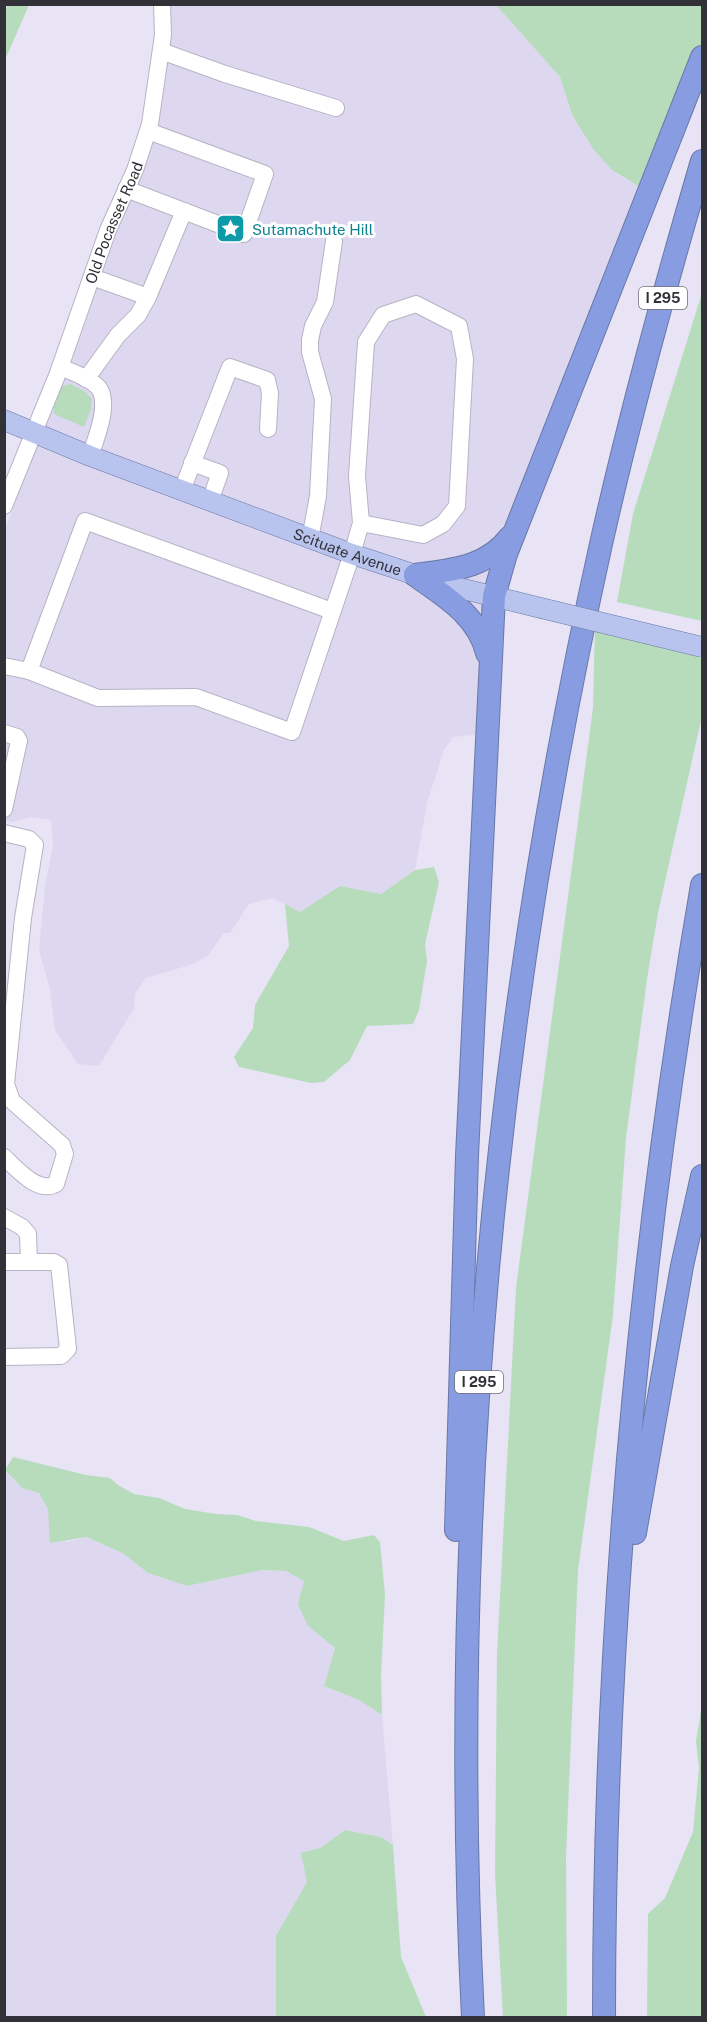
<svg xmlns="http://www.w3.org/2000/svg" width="707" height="2022" font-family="'Public Sans',sans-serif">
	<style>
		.built { fill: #ddd8f0 }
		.green { fill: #b6dcbc }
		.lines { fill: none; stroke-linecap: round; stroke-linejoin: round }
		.minor-casing { stroke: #b6b3c4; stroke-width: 18 }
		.major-casing { stroke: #6a77a6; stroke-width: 21 }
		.highway-casing { stroke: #6a77a6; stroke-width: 24 }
		.minor { stroke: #fff; stroke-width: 16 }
		.major { stroke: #b8c4ed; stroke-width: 20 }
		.highway { stroke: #889de1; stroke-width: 22 }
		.major-bridge-casing { stroke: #6a77a6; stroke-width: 21; stroke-linecap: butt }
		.major-bridge { stroke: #b8c4ed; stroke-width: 20 }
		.labels { text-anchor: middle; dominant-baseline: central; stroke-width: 6; stroke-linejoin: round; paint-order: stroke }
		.shield { fill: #fff; stroke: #706f74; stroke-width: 1.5 }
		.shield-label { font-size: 14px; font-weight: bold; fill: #333138 }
		.street-label { font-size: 15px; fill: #333138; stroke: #fff }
		.culture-label { font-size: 15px; fill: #0d838f; stroke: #fff; text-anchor: start }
	</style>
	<rect width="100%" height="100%" fill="#e8e4f6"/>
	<g class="built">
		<polygon points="163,5 496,5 560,77 572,116 613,170 617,174 648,192 492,596 484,734 453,737 444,750 427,803 415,870 381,894 340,886 300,912 273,898 249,904 230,933 224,933 208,956 190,965 146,978 135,994 134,1008 99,1066 78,1064 55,1030 50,990 39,950 45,887 53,845 51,820 30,817 13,822 5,821 5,530 134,174"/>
		<polygon points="4,1470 22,1488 39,1493 66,1542 87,1537 124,1554 148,1573 187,1586 262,1570 286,1571 305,1581 308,1626 335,1648 324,1686 359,1700 382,1715 393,1845 381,1837 345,1830 320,1848 307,1882 276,1936 276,2017 5,2017"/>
	</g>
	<g class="green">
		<polygon points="7,5 29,5 5,60 4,18"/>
		<polygon points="496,5 702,5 702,50 648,192 612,170 594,150 572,115 560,77"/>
		<polygon points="702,293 702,621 617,602 633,514"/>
		<path d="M70,384L86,392L92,399L91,409L84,427L54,414C52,404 57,395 62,386Z"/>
		<polygon points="595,624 702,649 702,716 658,913 647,979 626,1138 613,1315 578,1570 566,1857 567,2017 503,2018 495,1874 497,1655 516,1288 593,708"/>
		<polygon points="434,867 439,882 425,944 427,961 419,1010 413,1024 367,1026 350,1060 324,1082 311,1083 239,1067 234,1057 253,1028 255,1005 289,946 285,904 300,912 340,886 381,894 415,870"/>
		<polygon points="13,1457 86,1475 110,1478 118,1485 134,1494 159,1498 185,1509 216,1514 237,1515 256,1521 309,1527 344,1541 374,1535 380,1542 385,1595 381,1676 382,1715 359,1700 324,1686 335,1648 308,1626 298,1604 304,1581 286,1571 262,1570 187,1586 148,1573 124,1554 87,1537 50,1543 48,1509 39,1493 22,1488 5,1470"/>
		<polygon points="702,1704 702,2017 647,2017 648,1914 665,1898 693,1832 699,1768 696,1741"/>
		<polygon points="345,1830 381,1837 393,1845 401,1957 426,2017 276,2017 276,1936 307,1882 301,1853 320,1848"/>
	</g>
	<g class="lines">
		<defs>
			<g id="minor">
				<polyline points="161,51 225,74 336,108"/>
				<polyline points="126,189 244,234 265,174 148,131"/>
				<polyline points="92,277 148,297 184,211"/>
				<path d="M60,367C72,372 88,377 98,387C111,402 96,439 90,456"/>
				<polyline points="86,379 118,335 138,315 148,297"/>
				<polyline points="192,463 220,473 210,501"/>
				<polyline points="182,490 230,367 267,380 270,393 268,429"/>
				<path id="s1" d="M4,506L58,373L108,230L135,170L150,124L163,35L162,4"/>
				<polyline points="310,539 318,496 323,399 310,352 310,340 313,326 325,302 334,241"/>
				<polyline points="4,666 29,671 85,521 332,611"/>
				<polyline points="29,671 98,698 196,697 292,732 352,554 361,523 357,476 366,342 383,315 416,304 459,326 465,359 457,506 443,524 423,535 361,523"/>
				<polyline points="4,733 17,737 19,741 4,809"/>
				<path d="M4,833L29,839L35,845L23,918L6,1084L12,1101L62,1145L65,1154L56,1184C38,1194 17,1169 4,1157"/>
				<polyline points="4,1217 22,1227 28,1234 29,1261"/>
				<polyline points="4,1262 54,1262 59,1265 68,1349 61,1356 4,1357"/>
			</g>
			<g id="major">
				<path id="s2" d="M4,420L90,456L352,554L443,584L541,608"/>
			</g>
			<g id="highway">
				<path d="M415,575C451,570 487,568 510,537"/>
				<path d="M415,575C444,596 478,615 487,653"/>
				<polyline points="456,1530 467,1156 494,596 506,554 702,57"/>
				<polyline points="635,1533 682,1266 702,1176"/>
				<path d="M473,2018C448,1523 494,1027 601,544C630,415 665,287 702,161"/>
				<path d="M604,2018C604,1638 638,1258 702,885"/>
			</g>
		</defs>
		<use href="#minor" class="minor-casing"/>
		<use href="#major" class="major-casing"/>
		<use href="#highway" class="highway-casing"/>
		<use href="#minor" class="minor"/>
		<use href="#major" class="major"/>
		<use href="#highway" class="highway"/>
		<defs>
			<polyline id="major-bridge" points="541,608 702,647"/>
		</defs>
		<use href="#major-bridge" class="major-bridge-casing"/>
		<use href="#major-bridge" class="major-bridge"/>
	</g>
	<defs>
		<symbol id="sight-square" viewBox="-11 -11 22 22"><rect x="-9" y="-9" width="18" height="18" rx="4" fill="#0f9aa8" stroke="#fff"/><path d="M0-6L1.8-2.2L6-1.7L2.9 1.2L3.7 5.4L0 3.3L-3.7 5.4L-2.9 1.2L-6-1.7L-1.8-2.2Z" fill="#fff"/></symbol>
	</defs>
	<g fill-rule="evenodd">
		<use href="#sight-square" x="214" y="212" width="33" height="33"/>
	</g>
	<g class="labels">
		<g class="shield">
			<rect x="639" y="287" width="48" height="22" rx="4.5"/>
			<rect x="455" y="1371" width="48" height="22" rx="4.5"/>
		</g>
		<g class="shield-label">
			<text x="663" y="298">I 295</text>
			<text x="479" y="1382">I 295</text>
		</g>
		<g class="street-label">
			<text stroke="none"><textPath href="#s1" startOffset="304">Old Pocasset Road</textPath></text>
			<text stroke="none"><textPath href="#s2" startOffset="368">Scituate Avenue</textPath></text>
		</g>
		<g class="culture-label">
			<text x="252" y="229">Sutamachute Hill</text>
		</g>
	</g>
	<rect width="707" height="2022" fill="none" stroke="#333138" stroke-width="12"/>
</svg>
